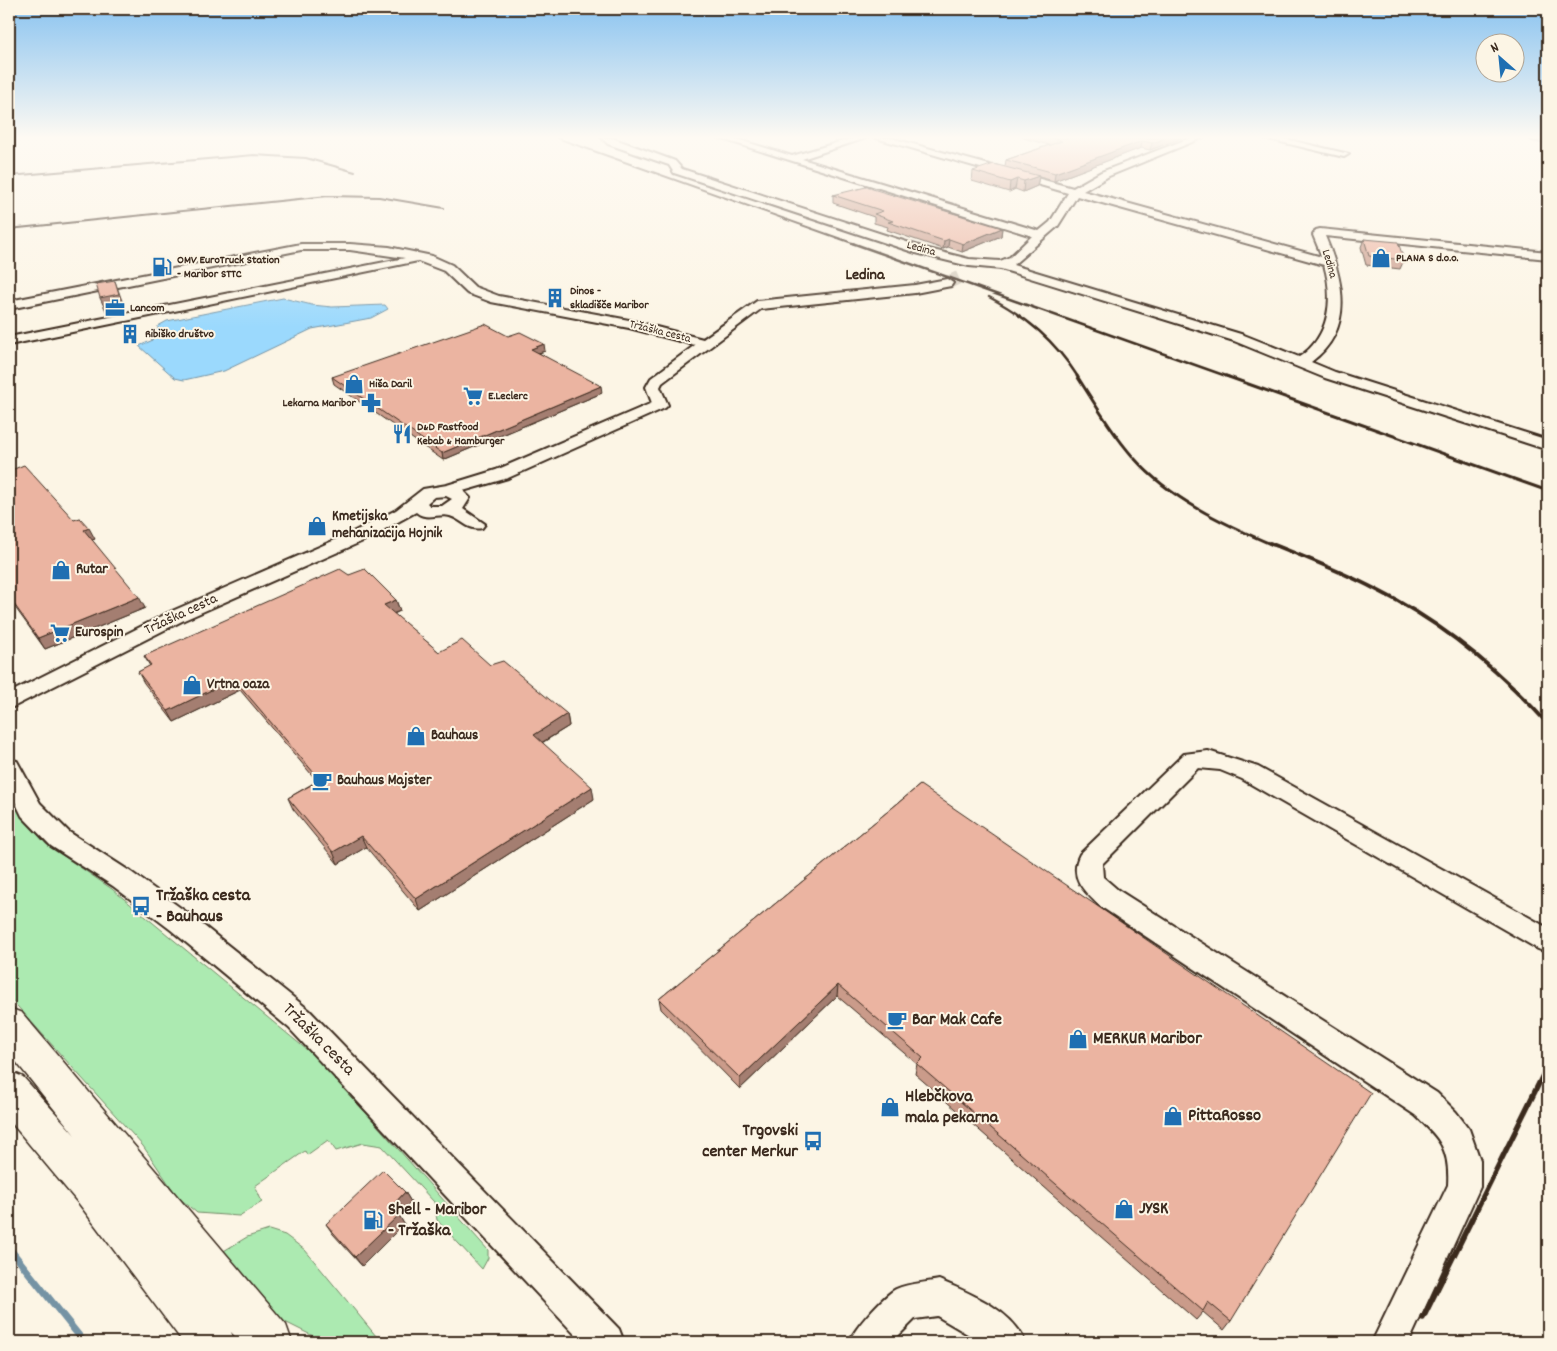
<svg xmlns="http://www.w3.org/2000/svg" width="1557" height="1351" font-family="Dekko,sans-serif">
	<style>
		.green { fill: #aceab1; stroke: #748a68 }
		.water { fill: #9bd9fd; stroke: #7593a4 }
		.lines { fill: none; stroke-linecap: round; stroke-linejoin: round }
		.stream { stroke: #7593a4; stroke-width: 7 }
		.minor-tunnel { stroke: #d5ccbd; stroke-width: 13; stroke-dasharray: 13 6; stroke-linecap: butt }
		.minor-casing { stroke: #3b2a1e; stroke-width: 4 }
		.major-casing { stroke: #3b2a1e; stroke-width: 3 }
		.minor { fill: #fcf5e5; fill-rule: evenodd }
		.major { fill: #fcf5e5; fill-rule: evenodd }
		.rail-far4 { stroke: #3b2a1e; stroke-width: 2 }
		.rail-far3 { stroke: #3b2a1e; stroke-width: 2.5 }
		.rail-far2 { stroke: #3b2a1e; stroke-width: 3 }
		.rail-far1 { stroke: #3b2a1e; stroke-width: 4 }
		.rail { stroke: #3b2a1e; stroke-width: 5.5 }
		.wall { fill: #ca9b8a; stroke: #3b2a1e }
		.shaded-wall { fill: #a47e71; stroke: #3b2a1e }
		.building { fill: #ebb4a1; stroke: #3b2a1e }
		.labels { text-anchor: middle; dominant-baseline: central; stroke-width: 4; stroke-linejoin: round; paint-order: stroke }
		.far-street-label { font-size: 12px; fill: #3b2a1e; stroke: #fcf5e5 }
		.far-poi-label { font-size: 12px; font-weight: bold; fill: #3b2a1e; stroke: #fcf5e5; text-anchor: start }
		.poi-label { font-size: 15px; font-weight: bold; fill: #3b2a1e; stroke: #fcf5e5; text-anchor: start }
		.street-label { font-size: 15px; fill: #3b2a1e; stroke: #fcf5e5 }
		.far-district-label { font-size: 16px; font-weight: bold; fill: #3b2a1e; stroke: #fcf5e5 }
		.near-poi-label { font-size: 18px; font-weight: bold; fill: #3b2a1e; stroke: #fcf5e5; text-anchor: start }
		.near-street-label { font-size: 18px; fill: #3b2a1e; stroke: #fcf5e5 }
	</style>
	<rect width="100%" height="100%" fill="#fcf5e5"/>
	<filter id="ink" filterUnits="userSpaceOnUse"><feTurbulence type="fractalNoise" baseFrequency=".02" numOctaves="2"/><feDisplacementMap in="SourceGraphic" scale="10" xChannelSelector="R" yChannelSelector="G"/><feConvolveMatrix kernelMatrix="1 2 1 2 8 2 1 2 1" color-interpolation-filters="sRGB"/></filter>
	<g filter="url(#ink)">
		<g class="green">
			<polygon points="9,795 25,820 46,844 112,889 318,1059 488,1250 488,1258 482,1269 437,1220 434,1202 382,1146 363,1143 336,1151 328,1140 307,1155 305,1151 255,1186 262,1202 239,1216 197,1213 177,1196 143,1146 9,997"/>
			<polygon points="269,1230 285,1235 305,1250 381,1342 325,1342 271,1315 222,1252 247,1237"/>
		</g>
		<polygon class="water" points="283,298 312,305 332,307 385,305 388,309 371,318 312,329 224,371 184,380 175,378 139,346 153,340 151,339 158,336 158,326 167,321"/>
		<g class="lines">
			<polyline class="stream" points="9,1248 84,1342"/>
			<polyline class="minor-tunnel" points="947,283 962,276"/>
			<defs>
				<g id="minor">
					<path d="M602,138H612L675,161L682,169L925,248L969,259L1000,261L1010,257L1032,236L719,138H733L792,156L853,138H866L802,159L1039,231L1050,222L1068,193L876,138H891L1073,188L1101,172L1190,138H1202L1109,176L1083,191L1322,257L1313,235L1316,230L1320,229L1548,252V259L1325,236C1343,279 1356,329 1311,362L1335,372L1548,440V450L1325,378L1234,341L1001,269L969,266L916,253L674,173L669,165L608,144ZM1077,196L1324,265C1334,298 1330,337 1299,357L1244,335L1013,265L1058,226Z"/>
					<polygon points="1264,138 1281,138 1349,154 1344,157"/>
					<polygon points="1530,138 1548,138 1548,143 1532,140"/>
					<path d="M301,244H350L389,247L432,256L452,265L475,287L499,296L629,320L703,339L757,301L915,285L947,279L953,283L951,286L915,293L761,309L662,383L660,387L668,405L665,408L508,478L463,491L470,498L463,509L485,524L482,528C468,531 463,520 450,516C439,513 426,521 416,512L363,541L184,620L9,709V693L170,612L351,533L396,510L423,489L447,485L496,470L652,403L646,387L651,378L695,345L629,328L491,302L467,293L444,271L418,261L9,345V337L405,258L350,250H301L9,309V301ZM446,496L452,499L442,506H430L427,503L434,497Z"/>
					<path d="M1208,751L1258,767L1548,928V953L1538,949L1242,779L1220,770L1198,768L1102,864L1103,877L1118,890L1437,1093L1456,1112L1469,1129L1480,1160V1187L1409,1342H1372L1448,1185C1450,1149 1440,1138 1415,1115L1100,906C1084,891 1068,877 1080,854L1184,754Z"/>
					<polygon points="9,759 17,761 40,803 69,832 131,872 189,914 309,1010 619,1329 624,1342 582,1342 289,1028 171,930 113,886 51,846 22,816 9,789"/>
					<path d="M939,1280C969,1293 1013,1310 1025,1342H981L937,1316L915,1319L892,1342H849C854,1329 883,1296 896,1289C909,1283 925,1283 939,1280Z"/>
				</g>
				<polygon id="major" points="9,1008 22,1013 286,1325 292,1342 240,1342 231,1332 235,1342 183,1342 80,1205 9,1120 9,1071 23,1077 75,1135 9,1053"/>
			</defs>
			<use href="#minor" class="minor-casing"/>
			<use href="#major" class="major-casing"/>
			<use href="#minor" class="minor"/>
			<use href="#major" class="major"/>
			<g class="rail-far4">
				<polyline points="557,138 855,244"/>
				<polyline points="9,176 254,155 306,158 355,172"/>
				<polyline points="9,229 328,196 379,197 444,208"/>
			</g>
			<g class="rail-far3">
				<polyline points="852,243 1229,377"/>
				<path d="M989,297C1027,317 1055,341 1078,377"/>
			</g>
			<g class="rail-far2">
				<path d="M1077,376C1095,404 1112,433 1134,458C1170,499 1224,524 1273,545"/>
				<polyline points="1226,376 1548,491"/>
			</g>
			<path class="rail-far1" d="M1270,543C1306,558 1341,571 1375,589C1442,622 1498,669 1548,724"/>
			<polyline class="rail" points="1423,1318 1548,1065"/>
		</g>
		<g class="wall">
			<polygon points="1023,138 1182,138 1150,150 1141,148 1054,181 1039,177 1037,186 1023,192 1015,189 1009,192 972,181 973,171 1005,166 1006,160 1049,145"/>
			<polygon points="833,195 1002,228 1001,236 962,252 948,247 943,249 887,230 888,227 874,223 874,217 833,203"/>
			<polygon points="1364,239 1404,260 1400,269 1366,265 1361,247"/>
			<polygon points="545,351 539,353 602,393 443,460 334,384 332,377"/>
			<polygon points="9,471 74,520 95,539 92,540 145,608 45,649 9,599"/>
			<polygon points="349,575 396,600 400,611 394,614 439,652 490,665 567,714 569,726 542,743 594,799 420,911 366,847 338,864 293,809 288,798 317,781 240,690 174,722 144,683 138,672 150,666 144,656"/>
			<polygon points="920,785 1231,1321 1224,1330 1203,1312 1196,1320 915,1074 917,1064 837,996 740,1089 661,1009 659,999"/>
			<polygon points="405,1192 411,1202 398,1214 404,1224 362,1266 333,1234 326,1224"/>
		</g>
		<g class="shaded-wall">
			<polygon points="1166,138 1182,138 1150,150 1152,143"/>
			<polygon points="1142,141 1141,148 1054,181 1055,173"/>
			<polygon points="1039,176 1037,186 1023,192 1024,181"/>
			<polygon points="1017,179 1015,189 1009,192 1010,182"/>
			<polygon points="1002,228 1001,236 962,252 963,244"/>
			<polygon points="949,239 948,247 943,249 944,241"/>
			<polygon points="115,281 126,312 108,315 100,298"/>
			<polygon points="544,344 545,351 532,355 531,349"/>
			<polygon points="601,386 602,393 443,460 442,453"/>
			<polygon points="89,528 95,539 89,541 84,530"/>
			<polygon points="139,597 145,608 45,649 38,638"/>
			<polygon points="396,600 400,611 387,616 384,605"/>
			<polygon points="234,679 240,690 174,722 168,711"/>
			<polygon points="567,714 569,726 536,746 534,735"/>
			<polygon points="592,787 594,799 420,911 416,899"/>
			<polygon points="361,836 366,847 338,864 333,852"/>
			<polygon points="838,985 837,996 740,1089 740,1078"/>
			<polygon points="405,1192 411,1202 396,1216 391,1207"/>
			<polygon points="399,1215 404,1224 362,1266 355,1257"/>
		</g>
		<g class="building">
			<polygon points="1051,138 1166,138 1152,143 1142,141 1055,173 1006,160 1062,141"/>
			<polygon points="994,164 1039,176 1024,181 1017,179 1010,182 973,171"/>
			<polygon points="866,187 1002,228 963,244 949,239 944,241 888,222 893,221 874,214 883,211 833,195"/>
			<polygon points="1364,239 1398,242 1404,260 1369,256"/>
			<polygon points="115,281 119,294 100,298 96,284"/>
			<polygon points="485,324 508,336 520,332 544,344 531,349 601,386 442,453 332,377"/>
			<polygon points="24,465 74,520 80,518 89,528 84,530 139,597 38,638 9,597 9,471"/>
			<polygon points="340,569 349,575 365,569 396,600 384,605 439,652 462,640 490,665 503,661 567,714 534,735 592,787 416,899 361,836 333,852 288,798 320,780 234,679 168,711 138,672 151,665 144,656"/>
			<polygon points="920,785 1371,1093 1231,1321 1208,1302 1203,1311 917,1064 923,1058 838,985 740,1078 659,999"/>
			<polygon points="383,1170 405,1192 391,1207 399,1215 355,1257 326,1224"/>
		</g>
	</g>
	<linearGradient id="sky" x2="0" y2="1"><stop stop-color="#89c3f0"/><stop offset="0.42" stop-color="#fefaf3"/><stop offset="1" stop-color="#fefaf3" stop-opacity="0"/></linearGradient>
	<rect width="1557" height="327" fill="url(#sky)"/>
	<defs>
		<symbol id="shop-bare" viewBox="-9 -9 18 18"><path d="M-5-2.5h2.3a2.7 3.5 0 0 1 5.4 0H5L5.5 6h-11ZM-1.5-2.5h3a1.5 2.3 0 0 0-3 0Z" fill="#1f6fb2" stroke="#fcf5e5" stroke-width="2.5" paint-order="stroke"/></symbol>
		<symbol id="fuel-bare" viewBox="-9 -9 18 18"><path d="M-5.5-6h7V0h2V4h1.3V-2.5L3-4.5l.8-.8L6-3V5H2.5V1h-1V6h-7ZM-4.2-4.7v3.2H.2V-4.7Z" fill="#1f6fb2" stroke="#fcf5e5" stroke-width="2.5" paint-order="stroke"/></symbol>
		<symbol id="building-bare" viewBox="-9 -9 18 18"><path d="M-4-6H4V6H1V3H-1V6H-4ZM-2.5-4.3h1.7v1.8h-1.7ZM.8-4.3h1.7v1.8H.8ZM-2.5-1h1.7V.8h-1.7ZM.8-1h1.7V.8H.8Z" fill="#1f6fb2" stroke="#fcf5e5" stroke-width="2.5" paint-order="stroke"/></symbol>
		<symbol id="office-bare" viewBox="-9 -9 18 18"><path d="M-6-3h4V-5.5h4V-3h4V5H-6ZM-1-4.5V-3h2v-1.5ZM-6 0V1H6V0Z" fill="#1f6fb2" stroke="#fcf5e5" stroke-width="2.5" paint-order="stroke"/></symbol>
		<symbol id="supermarket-bare" viewBox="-9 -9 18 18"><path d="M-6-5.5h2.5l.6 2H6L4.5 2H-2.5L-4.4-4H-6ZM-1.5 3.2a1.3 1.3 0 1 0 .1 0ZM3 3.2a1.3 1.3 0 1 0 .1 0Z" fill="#1f6fb2" stroke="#fcf5e5" stroke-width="2.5" paint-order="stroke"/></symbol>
		<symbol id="pharmacy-bare" viewBox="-9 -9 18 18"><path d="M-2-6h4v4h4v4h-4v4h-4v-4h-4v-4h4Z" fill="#1f6fb2" stroke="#fcf5e5" stroke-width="2.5" paint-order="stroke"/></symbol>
		<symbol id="restaurant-bare" viewBox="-9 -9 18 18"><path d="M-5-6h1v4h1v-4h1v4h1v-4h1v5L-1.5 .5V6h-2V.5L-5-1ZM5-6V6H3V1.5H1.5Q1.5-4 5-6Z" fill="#1f6fb2" stroke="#fcf5e5" stroke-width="2.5" paint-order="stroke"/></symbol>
		<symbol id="cafe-bare" viewBox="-9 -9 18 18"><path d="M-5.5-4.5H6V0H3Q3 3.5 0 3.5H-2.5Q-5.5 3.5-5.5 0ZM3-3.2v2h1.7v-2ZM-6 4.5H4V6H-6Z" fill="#1f6fb2" stroke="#fcf5e5" stroke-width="2.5" paint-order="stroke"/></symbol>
		<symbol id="bus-bare" viewBox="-9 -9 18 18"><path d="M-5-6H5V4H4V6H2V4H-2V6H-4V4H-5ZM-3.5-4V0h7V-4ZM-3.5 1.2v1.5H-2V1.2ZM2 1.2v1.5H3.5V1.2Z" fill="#1f6fb2" stroke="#fcf5e5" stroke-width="2.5" paint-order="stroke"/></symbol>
	</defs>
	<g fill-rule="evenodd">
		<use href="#shop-bare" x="1367" y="244" width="28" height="28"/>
		<use href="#fuel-bare" x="148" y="253" width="28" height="28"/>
		<use href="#building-bare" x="541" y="284" width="28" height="28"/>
		<use href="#office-bare" x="101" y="294" width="28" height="28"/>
		<use href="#building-bare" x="116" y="320" width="28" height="28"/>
		<use href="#shop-bare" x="340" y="370" width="28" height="28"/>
		<use href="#supermarket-bare" x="459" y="382" width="28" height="28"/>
		<use href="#pharmacy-bare" x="357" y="389" width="28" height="28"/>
		<use href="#restaurant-bare" x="388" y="420" width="28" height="28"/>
		<use href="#shop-bare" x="303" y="512" width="28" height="28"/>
		<use href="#shop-bare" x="47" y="556" width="28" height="28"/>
		<use href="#supermarket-bare" x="46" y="619" width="28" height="28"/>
		<use href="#shop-bare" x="178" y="671" width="28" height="28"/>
		<use href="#shop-bare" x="402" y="722" width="28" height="28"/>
		<use href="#cafe-bare" x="308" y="767" width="28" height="28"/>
		<use href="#bus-bare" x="127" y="892" width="28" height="28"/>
		<use href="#cafe-bare" x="883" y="1006" width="28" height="28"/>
		<use href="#shop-bare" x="1064" y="1025" width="28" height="28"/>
		<use href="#shop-bare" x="876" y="1093" width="28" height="28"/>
		<use href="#shop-bare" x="1159" y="1102" width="28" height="28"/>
		<use href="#bus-bare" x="799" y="1127" width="28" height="28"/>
		<use href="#shop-bare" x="1110" y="1195" width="28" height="28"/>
		<use href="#fuel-bare" x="359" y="1206" width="28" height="28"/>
	</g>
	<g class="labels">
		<g class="far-street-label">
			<text transform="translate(921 249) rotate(16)">Ledina</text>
			<text transform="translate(1329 264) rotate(74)">Ledina</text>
			<text transform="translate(660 332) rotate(14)">Tržaška cesta</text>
		</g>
		<g class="far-poi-label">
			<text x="1396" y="258">PLANA S d.o.o.</text>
			<text x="177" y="260">OMV EuroTruck Station<tspan x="177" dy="14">- Maribor STTC</tspan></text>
			<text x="570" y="291">Dinos -<tspan x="570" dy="14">skladišče Maribor</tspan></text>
			<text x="130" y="308">Lancom</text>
			<text x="145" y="334">Ribiško društvo</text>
			<text x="369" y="384">Hiša Daril</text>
			<text x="488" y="396">E.Leclerc</text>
			<text x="356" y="403" text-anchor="end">Lekarna Maribor</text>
			<text x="417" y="427">D&amp;D Fastfood<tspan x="417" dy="14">Kebab &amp; Hamburger</tspan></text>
		</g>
		<g class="poi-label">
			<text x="332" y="517">Kmetijska<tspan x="332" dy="17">mehanizacija Hojnik</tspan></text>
			<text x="76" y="570">Rutar</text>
			<text x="75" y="633">Eurospin</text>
			<text x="207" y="685">Vrtna oaza</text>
			<text x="431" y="736">Bauhaus</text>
			<text x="337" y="781">Bauhaus Majster</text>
		</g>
		<g class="street-label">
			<text transform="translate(181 615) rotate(-25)">Tržaška cesta</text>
		</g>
		<g class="far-district-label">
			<text x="865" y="275">Ledina</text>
		</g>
		<g class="near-poi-label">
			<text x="156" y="896">Tržaška cesta<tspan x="156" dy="21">- Bauhaus</tspan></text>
			<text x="912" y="1020">Bar Mak Cafe</text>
			<text x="1093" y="1039">MERKUR Maribor</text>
			<text x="905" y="1097">Hlebčkova<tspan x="905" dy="21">mala pekarna</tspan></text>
			<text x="1188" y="1116">PittaRosso</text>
			<text x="798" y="1131" text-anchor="end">Trgovski<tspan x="798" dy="21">center Merkur</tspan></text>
			<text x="1139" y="1209">JYSK</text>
			<text x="388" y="1210">Shell - Maribor<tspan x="388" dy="21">- Tržaška</tspan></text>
		</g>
		<g class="near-street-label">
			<text transform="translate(318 1040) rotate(45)">Tržaška cesta</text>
		</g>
	</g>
	<rect width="1557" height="1351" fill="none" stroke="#fcf5e5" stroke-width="30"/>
	<rect x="15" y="15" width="1527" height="1321" fill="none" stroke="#3b2a1e" stroke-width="2" filter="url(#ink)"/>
	<g transform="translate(1500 58) rotate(333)"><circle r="24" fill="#fcf5e5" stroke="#afa495"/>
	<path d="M0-4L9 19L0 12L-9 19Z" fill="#1f6fb2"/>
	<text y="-8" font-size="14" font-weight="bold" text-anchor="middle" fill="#3b2a1e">N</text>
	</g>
</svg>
